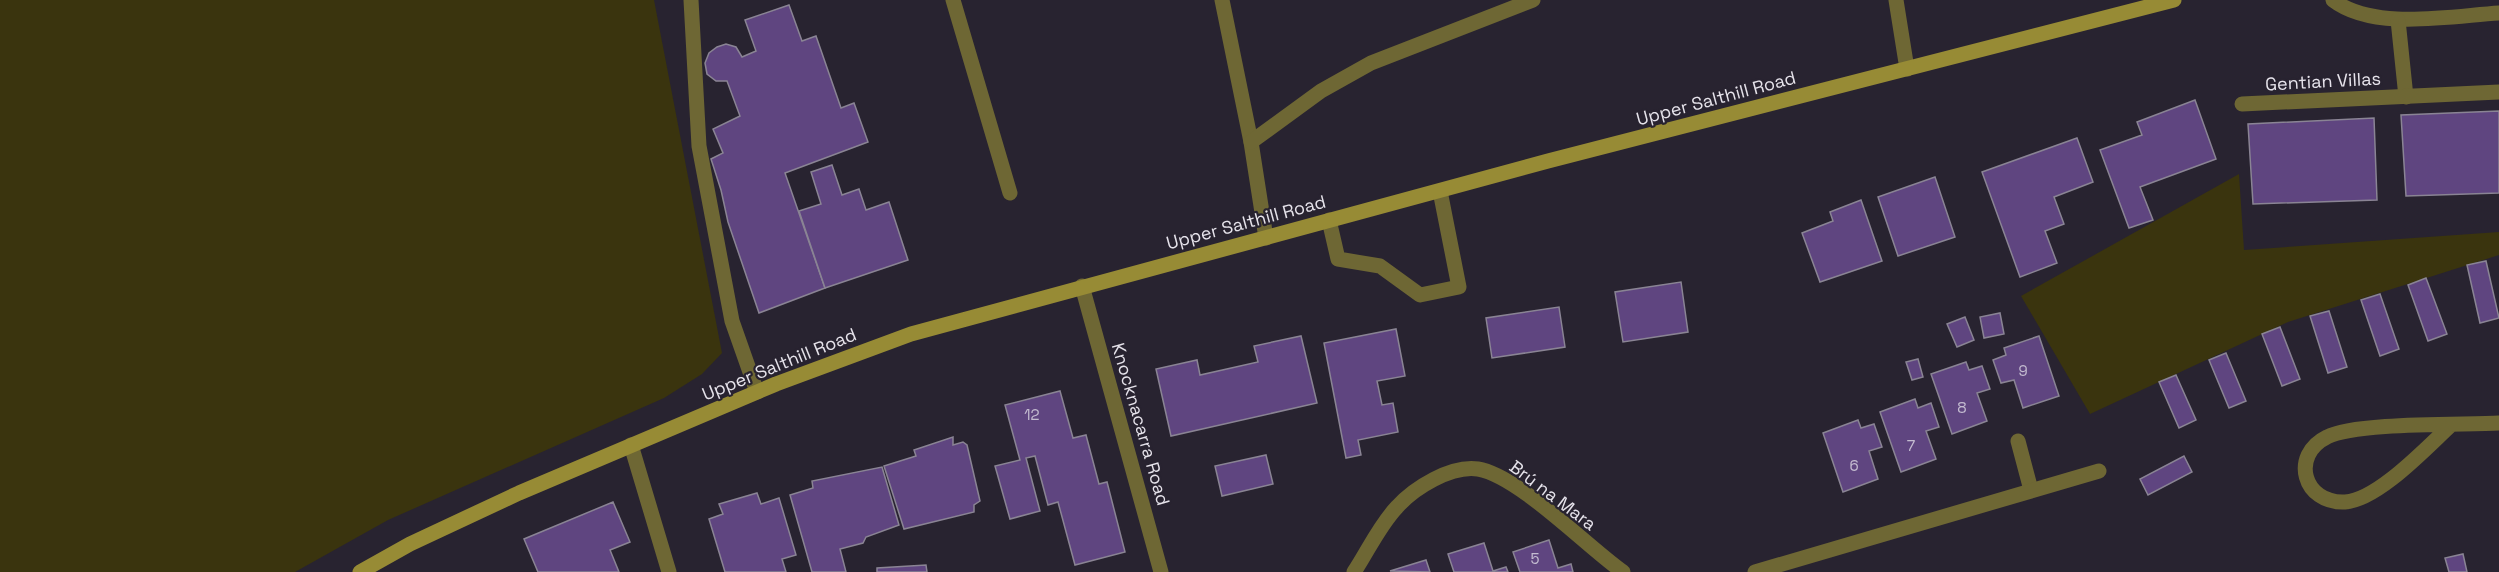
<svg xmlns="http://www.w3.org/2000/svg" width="2499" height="572" font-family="'Space Grotesk',sans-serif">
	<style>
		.green { fill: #3a340e }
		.building { fill: #5f4580; stroke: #8a8494; stroke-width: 1.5 }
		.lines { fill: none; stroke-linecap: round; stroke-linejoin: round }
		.service { stroke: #6e6734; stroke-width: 15 }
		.minor { stroke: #6e6734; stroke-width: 15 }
		.secondary { stroke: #978b35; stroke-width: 15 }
		.labels { text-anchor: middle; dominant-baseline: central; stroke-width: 4.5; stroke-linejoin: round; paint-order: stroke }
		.number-label { font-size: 15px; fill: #c4bcd0 }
		.street-label { font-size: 18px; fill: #e6e3eb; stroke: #282330 }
	</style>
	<rect width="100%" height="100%" fill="#282330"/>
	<g class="green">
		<polygon points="0,0 654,0 722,353 702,374 664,398 388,520 295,572 0,572"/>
		<polygon points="2239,174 2244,250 2499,232 2499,255 2288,322 2090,414 2021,296"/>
	</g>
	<g class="building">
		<polygon points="789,5 802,41 816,36 841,108 854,103 868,142 785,173 825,288 759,313 728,222 721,190 711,159 723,153 713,129 740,116 727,81 716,81 707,74 705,63 709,53 717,47 726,44 736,47 742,57 756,51 745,20"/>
		<polygon points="2195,100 2216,159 2140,187 2153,220 2129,228 2100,150 2142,135 2137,122"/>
		<polygon points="2499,111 2499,193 2406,196 2401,115"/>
		<polygon points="2374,118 2377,200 2253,204 2248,124"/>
		<polygon points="2077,138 2093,182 2054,197 2064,224 2045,231 2057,263 2020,277 1982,172"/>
		<polygon points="832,165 842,195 859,189 866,210 889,202 908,260 825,288 799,211 821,204 811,172"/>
		<polygon points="1935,177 1955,237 1898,256 1878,197"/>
		<polygon points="1861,200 1882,261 1820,282 1802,233 1833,221 1830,212"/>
		<polygon points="2486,261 2499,318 2480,323 2467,265"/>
		<polygon points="2426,278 2447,334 2428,341 2408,285"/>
		<polygon points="1681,282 1688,332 1623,342 1615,292"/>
		<polygon points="2380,294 2399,349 2380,356 2361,300"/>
		<polygon points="1559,307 1565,347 1492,358 1486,318"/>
		<polygon points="2329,311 2347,367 2328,373 2310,316"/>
		<polygon points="2000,313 2004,334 1984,338 1980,317"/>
		<polygon points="1965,317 1974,340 1957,347 1947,324"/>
		<polygon points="2280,327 2300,379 2282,386 2262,334"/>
		<polygon points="1396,329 1405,376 1377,381 1382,405 1393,403 1398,432 1358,440 1361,455 1346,458 1324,343"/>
		<polygon points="1301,336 1317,403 1171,436 1156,369 1197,360 1200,375 1258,362 1254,346"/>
		<polygon points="2039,336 2059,396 2023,408 2014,380 2001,383 1993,360 2006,355 2004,348"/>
		<polygon points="2226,353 2246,401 2229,408 2209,360"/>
		<polygon points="1918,359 1923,377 1912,380 1906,362"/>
		<polygon points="1966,362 1969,370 1982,366 1990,389 1977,393 1987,421 1952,434 1931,374"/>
		<polygon points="2176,375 2196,420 2179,428 2159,382"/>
		<polygon points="1060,391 1073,438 1086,435 1099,484 1107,482 1125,552 1075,565 1058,502 1048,505 1035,456 1026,458 1040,511 1010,519 995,466 1020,460 1005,405"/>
		<polygon points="1915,399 1918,408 1931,403 1939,427 1926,431 1936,459 1901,472 1880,412"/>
		<polygon points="1858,420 1861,428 1874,424 1882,447 1869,451 1878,479 1843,492 1823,433"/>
		<polygon points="953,437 953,445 963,442 967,445 980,501 974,505 974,512 904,529 884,466 916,456 914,450"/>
		<polygon points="1266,455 1273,484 1222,496 1215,466"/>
		<polygon points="2184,456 2192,472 2148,495 2140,479"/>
		<polygon points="882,467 899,525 866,537 863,543 840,549 846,572 812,572 790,495 813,488 812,481"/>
		<polygon points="757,493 761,504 779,498 796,555 782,559 786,572 725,572 709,519 723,514 719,504"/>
		<polygon points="613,502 630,542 610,550 619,572 538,572 524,539"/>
		<polygon points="1549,540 1558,568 1571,564 1573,572 1520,572 1513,552"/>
		<polygon points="1484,543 1493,571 1506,567 1508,572 1454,572 1448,554"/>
		<polygon points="2463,554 2467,572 2449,572 2445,558"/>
		<polygon points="1426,560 1430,572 1390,571"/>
		<polygon points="926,565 927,572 877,572 877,568"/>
	</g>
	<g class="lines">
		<g class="service">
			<polyline points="691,0 699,146 732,321 757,392"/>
			<polyline points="953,0 1010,193"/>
			<polyline points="1222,0 1251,142 1266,238"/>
			<polyline points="1896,0 1907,69"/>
			<path d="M2333,0C2373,31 2451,16 2499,13"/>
			<polyline points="1251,142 1321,91 1371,63 1533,0"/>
			<polyline points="1329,220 1338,259 1380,266 1420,295 1459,287 1440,191"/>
			<path d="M2451,425C2427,447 2378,500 2345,502C2303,504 2290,455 2327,437C2355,422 2463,425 2499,423"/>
			<polyline points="631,445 669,572"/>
		</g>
		<g class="minor">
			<polyline points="2398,20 2406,97"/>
			<polyline points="2242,104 2499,92"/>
			<polyline points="1082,286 1161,572"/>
			<polyline points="2018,441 2031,490"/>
			<path d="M1354,572C1368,551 1379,526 1397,507C1414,488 1451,465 1478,469C1519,476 1586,546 1623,572"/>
			<polyline points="1755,572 2099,471"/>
		</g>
		<polyline class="secondary" points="360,572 410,544 519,493 776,384 911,334 1548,161 2174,0"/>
	</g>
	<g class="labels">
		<g class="number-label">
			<text x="2023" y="370">9</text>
			<text x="1962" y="407">8</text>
			<text x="1032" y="414">12</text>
			<text x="1911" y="445">7</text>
			<text x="1854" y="465">6</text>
			<text x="1535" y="558">5</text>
		</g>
		<g class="street-label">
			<text transform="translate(2323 81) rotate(-3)">Gentian Villas</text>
			<text transform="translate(1716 98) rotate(-15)">Upper Salthill Road</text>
			<text transform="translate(1246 222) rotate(-15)">Upper Salthill Road</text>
			<text transform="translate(779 364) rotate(-22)">Upper Salthill Road</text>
			<text transform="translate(1141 424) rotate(74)">Knocknacarra Road</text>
			<text transform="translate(1553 495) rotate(37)">Brú na Mara</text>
		</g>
	</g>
</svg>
